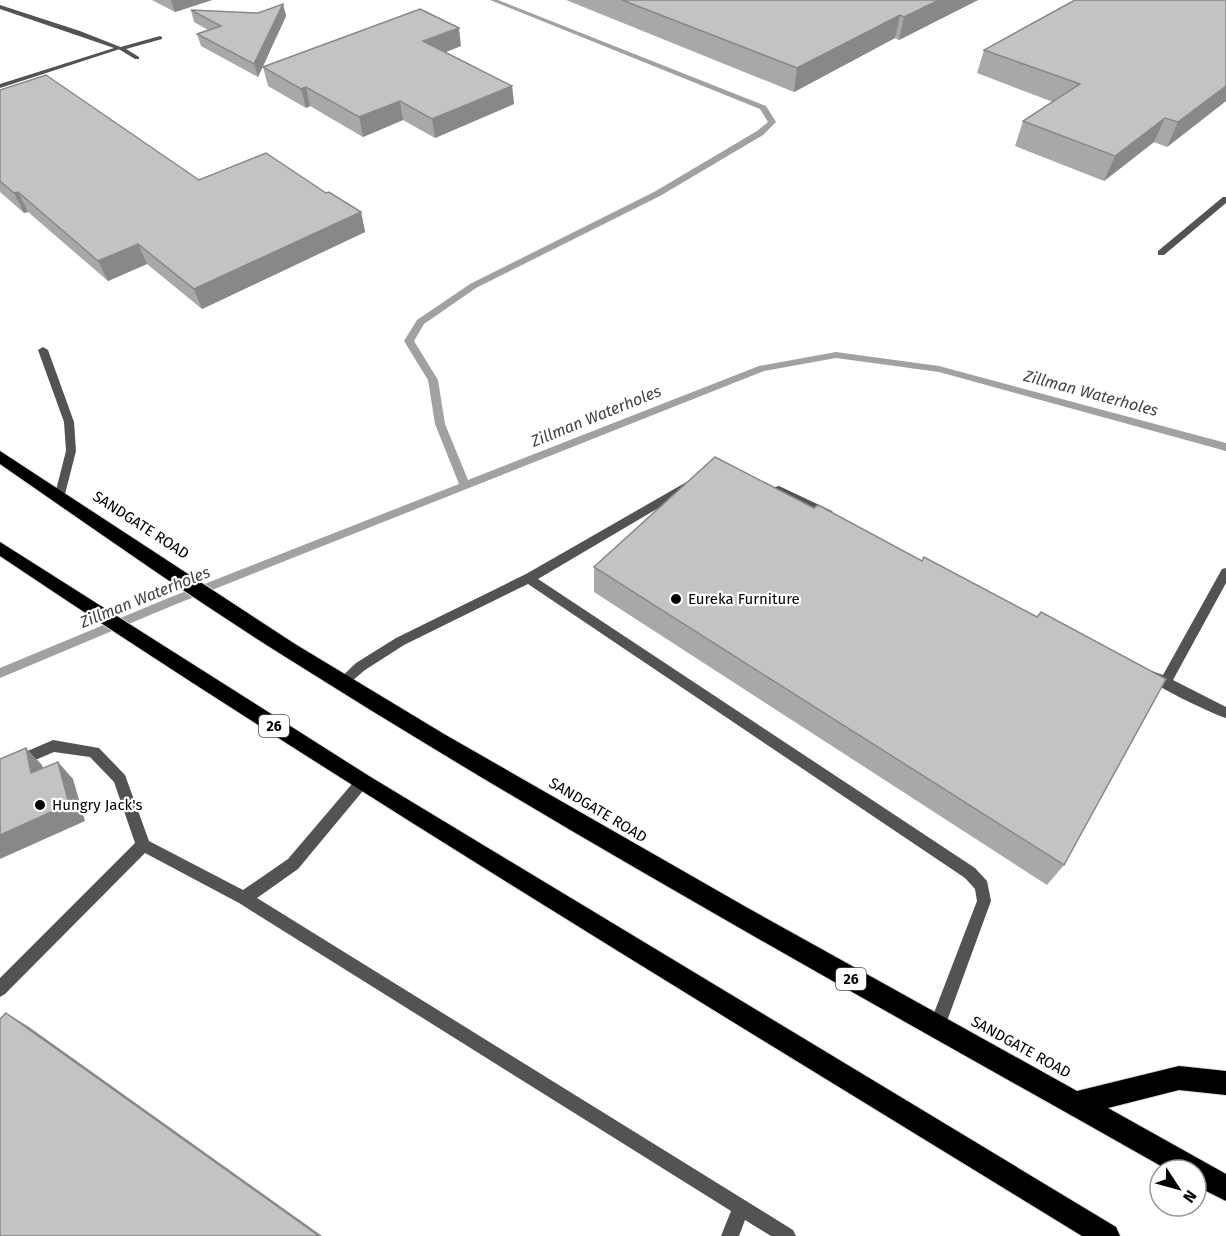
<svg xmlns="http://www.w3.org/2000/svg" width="1226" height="1236" font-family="'Fira Sans',sans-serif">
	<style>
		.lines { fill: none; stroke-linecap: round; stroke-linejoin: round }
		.stream { fill: #a1a1a1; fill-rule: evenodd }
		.highway-casing { stroke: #dbdbdb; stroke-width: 2 }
		.lane { fill: #535353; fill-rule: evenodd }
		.street { fill: #535353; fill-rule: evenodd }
		.highway { fill: #000; fill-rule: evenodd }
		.wall { fill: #a8a8a8 }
		.shaded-wall { fill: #888 }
		.building { fill: #c3c3c3; stroke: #888; stroke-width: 1.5 }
		.poi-dot { fill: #000; stroke: #fff; stroke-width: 2 }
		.labels { text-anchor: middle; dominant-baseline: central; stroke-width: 4.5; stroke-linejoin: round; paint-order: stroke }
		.shield { fill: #fff; stroke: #4c4c4c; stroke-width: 1.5 }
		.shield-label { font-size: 14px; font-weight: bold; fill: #000 }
		.street-label { font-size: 15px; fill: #000; stroke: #fff }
		.poi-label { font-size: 15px; fill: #000; stroke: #fff; text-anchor: start }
		.water-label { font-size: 16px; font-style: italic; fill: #424242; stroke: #fff }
	</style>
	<rect width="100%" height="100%" fill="#fff"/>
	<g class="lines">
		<polygon class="stream" points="490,0 498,0 766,106 776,122 763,135 660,196 476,288 424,324 414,341 438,380 445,424 468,480 759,366 836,352 939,366 1226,443 1226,451 939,372 836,358 764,371 174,605 0,678 0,668 166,599 459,484 435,424 428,380 404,341 417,320 470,284 654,192 757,131 768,122 760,109"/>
		<defs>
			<g id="highway">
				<path d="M0,451L295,644L444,734L746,907L1077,1091L1179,1066L1226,1071V1095L1179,1090L1108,1108L1226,1174V1201L1196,1186V1170H1168C871,1002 572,838 284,656C187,595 94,529 0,464Z"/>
				<path d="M0,542L369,776L1116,1227L1120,1236H1082C719,1013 354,793 0,556Z"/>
			</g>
		</defs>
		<use href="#highway" class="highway-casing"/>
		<g class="lane">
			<polygon points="160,36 162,37 162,39 126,49 139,57 139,59 135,59 117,48"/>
			<polygon points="43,347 48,350 74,422 76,451 64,498 59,502 54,498 66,451 64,422 38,350"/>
			<polygon points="690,480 695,484 694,487 538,579 975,868 987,881 991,901 943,1032 937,1034 931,1032 929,1026 977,901 975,889 965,878 528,584 404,645 365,670 346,686 342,687 338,686 336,682 356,663 396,638 526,574"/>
			<polygon points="779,486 832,511 834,514 832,517 824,517 775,493 774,490 775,487"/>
			<path d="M1226,568V583L1173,680L1226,707V718C1213,714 1151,685 1146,676L1148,672L1152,671L1163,675L1222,569Z"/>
			<polygon points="53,740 99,748 125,775 149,841 243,890 288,859 357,778 362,776 367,778 369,782 367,786 298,869 257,898 793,1230 796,1236 771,1236 745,1220 739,1236 721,1236 731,1211 239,903 145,853 5,994 0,997 0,978 135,843 114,782 90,757 54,752 0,775 0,763"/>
		</g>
		<g class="street">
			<polygon points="0,5 80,31 123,48 0,88 0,84 114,48 0,9"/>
			<polygon points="1223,197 1226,197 1226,203 1164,255 1158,255 1158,251"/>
		</g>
		<use href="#highway" class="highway"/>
	</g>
	<g class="wall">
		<polygon points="152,0 212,0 175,12"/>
		<polygon points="566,0 978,0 899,40 895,38 794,92"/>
		<polygon points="283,4 286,16 258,77 201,46 197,34 208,30 194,22 191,10 258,13"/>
		<polygon points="461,46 445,52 512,86 514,104 435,138 403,120 363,137 310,106 306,108 268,86 263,67"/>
		<polygon points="984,50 1226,101 1167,147 1154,142 1104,181 1015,146 1023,121 1053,102 977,73"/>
		<polygon points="0,90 199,180 326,193 361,212 365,232 202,309 147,264 108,281 28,212 24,213 0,192"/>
		<polygon points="594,567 1064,865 1047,885 594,592"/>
	</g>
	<g class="shaded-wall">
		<polygon points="171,0 212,0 175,12"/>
		<polygon points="939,0 978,0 899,40 904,17"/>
		<polygon points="283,4 286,16 258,77 254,64"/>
		<polygon points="900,15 895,38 794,92 797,68"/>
		<polygon points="459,28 461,46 426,60 423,41"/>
		<polygon points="512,86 514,104 435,138 432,119"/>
		<polygon points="1226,86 1226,101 1167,147 1178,122"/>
		<polygon points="306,87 310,106 306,108 301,89"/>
		<polygon points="400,101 403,120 363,137 359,117"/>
		<polygon points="1165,118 1154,142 1104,181 1115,156"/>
		<polygon points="18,192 28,212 24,213 14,193"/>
		<polygon points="361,212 365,232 202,309 194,289"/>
		<polygon points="138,244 147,264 108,281 98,261"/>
		<polygon points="26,748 42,765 48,790 31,773"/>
		<polygon points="58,762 73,779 85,821 0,859 0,835"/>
		<polygon points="6,1013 29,1027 322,1236 319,1236"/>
	</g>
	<g class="building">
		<polygon points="622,0 939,0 904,17 900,15 797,68"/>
		<polygon points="1075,0 1226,0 1226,86 1178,122 1165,118 1115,156 1023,121 1080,84 984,50"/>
		<polygon points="283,4 254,64 197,34 221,26 191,10 258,13"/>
		<polygon points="420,9 459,28 423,41 512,86 432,119 400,101 359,117 306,87 301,89 263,67"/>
		<polygon points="46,75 199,180 266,153 326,193 329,192 361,212 194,289 138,244 98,261 18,192 14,193 0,181 0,90"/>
		<polygon points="715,457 814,508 818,505 922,561 924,557 1037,617 1041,612 1166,679 1064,865 594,567"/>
		<polygon points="26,748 31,773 58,762 69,804 0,835 0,759"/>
		<polygon points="6,1013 319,1236 0,1236 0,1019"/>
	</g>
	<g class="poi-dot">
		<circle cx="676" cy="599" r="6"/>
		<circle cx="40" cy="805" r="6"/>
	</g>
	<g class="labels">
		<g class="shield">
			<rect x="259" y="715" width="30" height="22" rx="4.5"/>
			<rect x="836" y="968" width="30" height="22" rx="4.5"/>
		</g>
		<g class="shield-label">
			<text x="274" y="726">26</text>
			<text x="851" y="979">26</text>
		</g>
		<g class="street-label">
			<text transform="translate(141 525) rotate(33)">SANDGATE ROAD</text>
			<text transform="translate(598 810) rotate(31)">SANDGATE ROAD</text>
			<text transform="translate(1021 1047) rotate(29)">SANDGATE ROAD</text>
		</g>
		<g class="poi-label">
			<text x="688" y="599">Eureka Furniture</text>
			<text x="52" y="805">Hungry Jack's</text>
		</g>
		<g class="water-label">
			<text transform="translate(1091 393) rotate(15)">Zillman Waterholes</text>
			<text transform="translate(596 416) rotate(-22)">Zillman Waterholes</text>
			<text transform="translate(145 597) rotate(-22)">Zillman Waterholes</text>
		</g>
	</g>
	<g transform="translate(1178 1188) rotate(126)"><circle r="28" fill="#ffffff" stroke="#999999" stroke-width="1.5"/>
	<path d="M0-4.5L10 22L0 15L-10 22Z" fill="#000000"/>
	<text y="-9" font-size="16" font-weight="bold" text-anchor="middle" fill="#000000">N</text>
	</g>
</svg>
